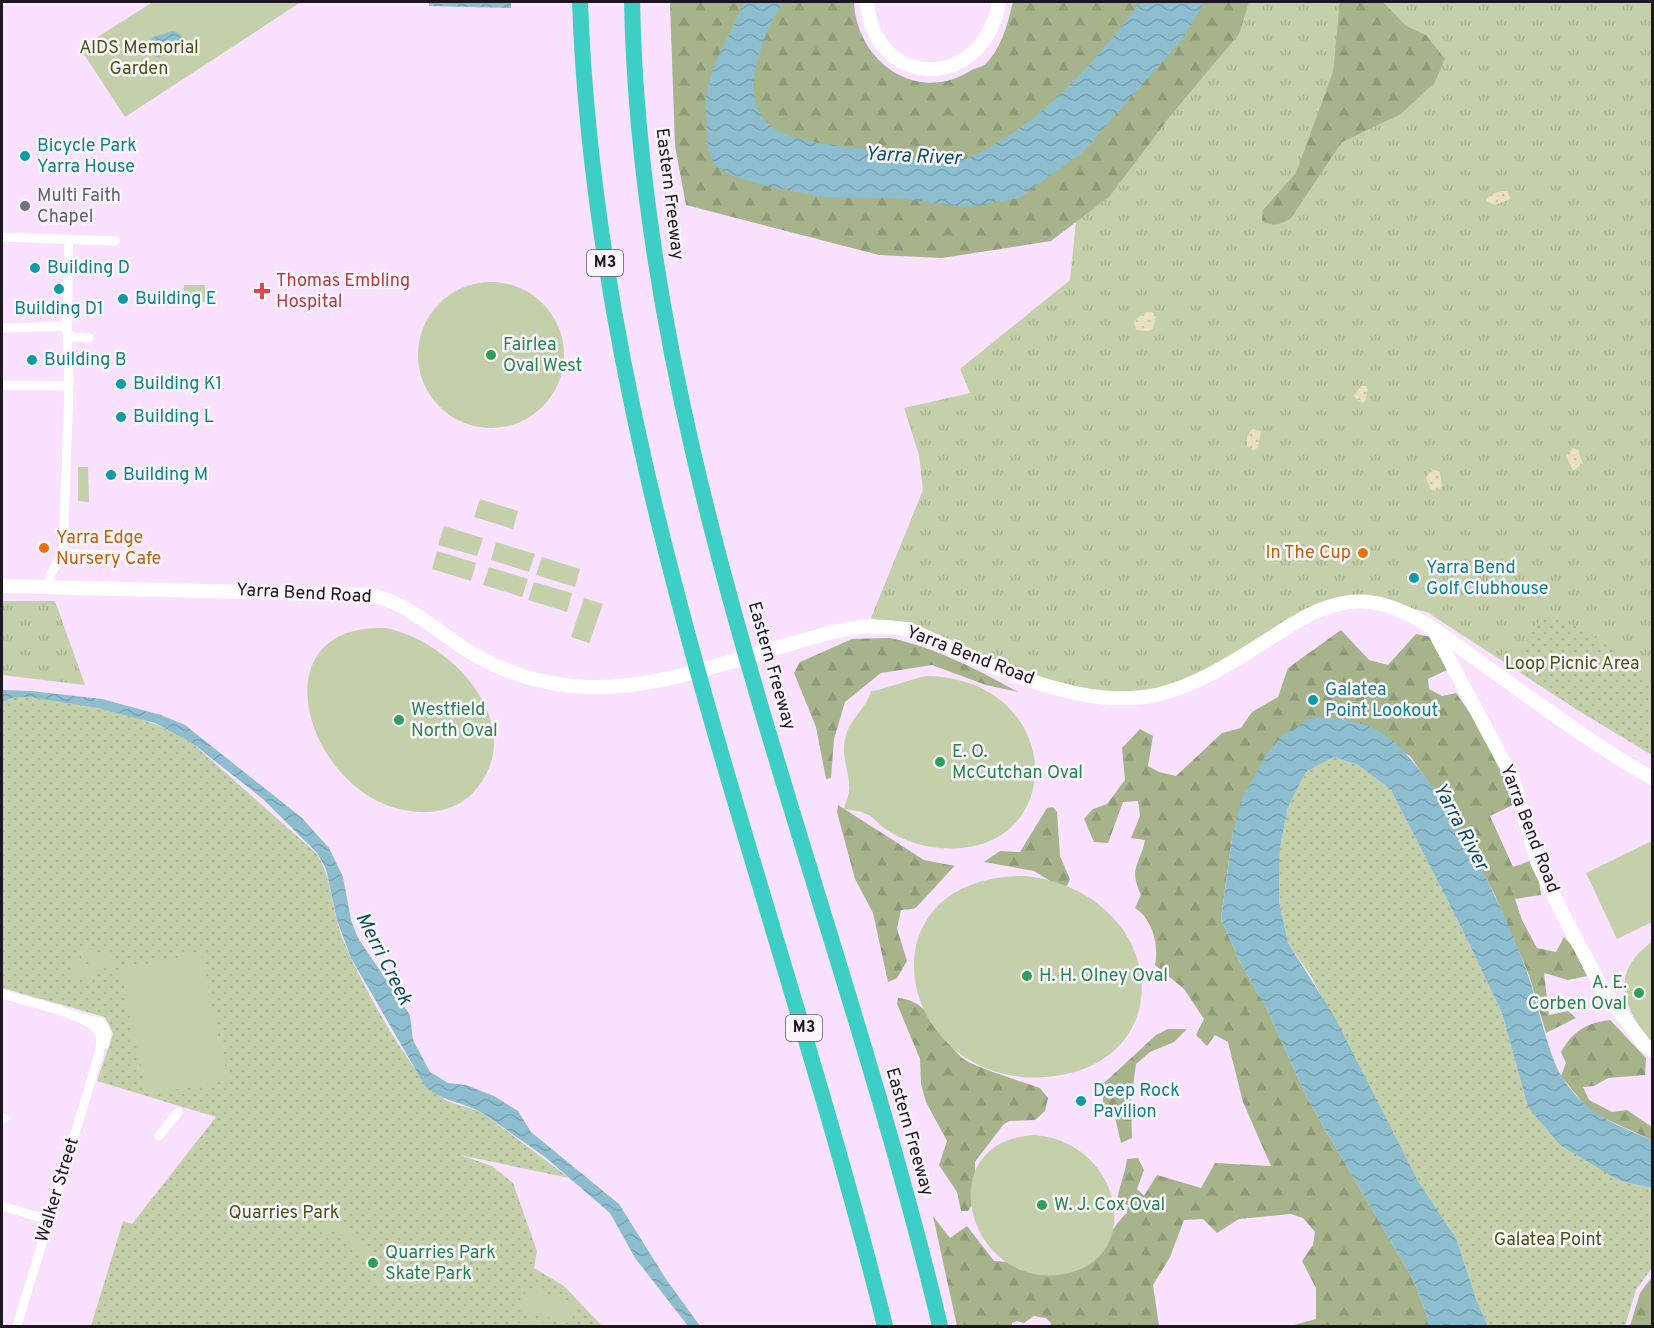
<svg xmlns="http://www.w3.org/2000/svg" width="1654" height="1328" font-family="Overpass,sans-serif">
	<style>
		.grass { fill: url(#grass-tufts) }
		.forest { fill: url(#forest-firs) }
		.sand { fill: url(#sand-dots) }
		.park { fill: url(#park-dots) }
		.garden { fill: #c4d0a9 }
		.water { fill: url(#water-waves) }
		.lines { fill: none; stroke-linecap: round; stroke-linejoin: round }
		.street { stroke: #fff; stroke-width: 9 }
		.secondary { stroke: #fff; stroke-width: 14 }
		.highway { stroke: #3dcfc6; stroke-width: 16 }
		.culture-dot { fill: #0f9aa8; stroke: #fbf6fc; stroke-width: 2 }
		.worship-dot { fill: #6b7280; stroke: #fbf6fc; stroke-width: 2 }
		.health-dot { fill: #e0444e; stroke: #fbf6fc; stroke-width: 2 }
		.leisure-dot { fill: #2e9e5b; stroke: #fbf6fc; stroke-width: 2 }
		.food-dot { fill: #e8710a; stroke: #fbf6fc; stroke-width: 2 }
		.labels { text-anchor: middle; dominant-baseline: central; stroke-width: 5; stroke-linejoin: round; paint-order: stroke }
		.shield { fill: #fbf6fc; stroke: #605861; stroke-width: 1.5 }
		.shield-label { font-size: 16px; font-weight: bold; fill: #1d151f }
		.park-label { font-size: 18px; fill: #475616; stroke: #fbf6fc }
		.culture-label { font-size: 18px; fill: #0d838f; stroke: #fbf6fc; text-anchor: start }
		.street-label { font-size: 18px; fill: #1d151f; stroke: #fbf6fc }
		.worship-label { font-size: 18px; fill: #5b616d; stroke: #fbf6fc; text-anchor: start }
		.health-label { font-size: 18px; fill: #be3a42; stroke: #fbf6fc; text-anchor: start }
		.leisure-label { font-size: 18px; fill: #27864d; stroke: #fbf6fc; text-anchor: start }
		.food-label { font-size: 18px; fill: #c56008; stroke: #fbf6fc; text-anchor: start }
		.water-label { font-size: 20px; font-style: italic; fill: #0a5164; stroke: #fbf6fc }
	</style>
	<defs>
		<pattern id="grass-tufts" width="24" height="20" patternUnits="userSpaceOnUse" patternTransform="scale(1.5)"><rect width="24" height="20" fill="#c4d0a9"/><path d="M3 7l-1-3M5 7V3M7 7l1-3M15 17l-1-3M17 17v-4M19 17l1-3" fill="none" stroke="#a8b291"/></pattern>
		<pattern id="forest-firs" width="22" height="20" patternUnits="userSpaceOnUse" patternTransform="scale(1.5)"><rect width="22" height="20" fill="#a7b48b"/><path d="M5 1l3.5 6h-7zM16 11l3.5 6h-7z" fill="#8f9a78"/></pattern>
		<pattern id="sand-dots" width="8" height="8" patternUnits="userSpaceOnUse" patternTransform="scale(1.5)"><rect width="8" height="8" fill="#ebe1bc"/><path d="M2 2h.1M6 6h.1" fill="none" stroke="#c9c0a1" stroke-width="1.8" stroke-linecap="round"/></pattern>
		<pattern id="park-dots" width="8" height="8" patternUnits="userSpaceOnUse" patternTransform="scale(1.5)"><rect width="8" height="8" fill="#c4d0a9"/><path d="M2 2h.1M6 6h.1" fill="none" stroke="#a8b291" stroke-width="1.8" stroke-linecap="round"/></pattern>
		<pattern id="water-waves" width="16" height="10" patternUnits="userSpaceOnUse" patternTransform="scale(1.5)"><rect width="16" height="10" fill="#8cbed0"/><path d="M0 5q4-4 8 0t8 0" fill="none" stroke="#78a2b2"/></pattern>
	</defs>
	<rect width="100%" height="100%" fill="#f9e1ff"/>
	<g class="grass">
		<polygon points="1204,2 1652,2 1652,755 1576,709 1427,612 1391,604 1337,604 1175,689 1096,697 885,626 871,618 923,490 919,455 904,408 970,393 960,369 1070,280 1083,152"/>
		<polygon points="2,601 55,601 85,685 2,675"/>
	</g>
	<g class="forest">
		<path d="M670,2H854C856,60 916,105 970,71C975,68 982,67 986,64C1003,45 1007,25 1013,2H1249L1239,34L1171,115L1109,197L1051,241L942,258L879,255L686,205L675,146Z"/>
		<path d="M1340,2H1383L1406,26L1426,35L1445,59L1435,82L1401,114L1342,142L1291,218C1281,225 1273,227 1262,221L1263,210L1296,173L1333,72Z"/>
		<path d="M1341,630L1369,660L1388,665L1416,634L1431,637L1447,670L1428,679L1429,689L1442,696L1456,693L1510,769L1517,803L1490,816L1513,867L1530,861L1538,874L1541,895L1515,899L1522,920L1537,948L1556,952L1564,937L1574,948L1587,976L1568,980L1544,973L1549,1015L1568,1011L1576,1018L1546,1033L1529,975L1494,893L1443,803L1410,756L1343,719L1233,831L1221,919L1241,964L1265,1005L1308,1100L1414,1281L1428,1318V1326H1291L1316,1319V1288L1302,1261L1313,1245L1315,1232L1303,1218L1291,1214L1239,1219L1217,1233L1203,1219L1184,1220L1170,1257L1153,1285L1159,1326H1050L1051,1323L1046,1318L1034,1316L1024,1323L1017,1321L1012,1323V1326H957L933,1216L950,1238L967,1226L994,1261L1022,1263L1035,1274C1055,1269 1083,1267 1098,1251C1109,1239 1114,1224 1127,1213L1128,1205L1117,1201C1119,1186 1125,1175 1127,1159L1138,1158L1144,1170L1137,1189L1144,1196L1157,1175L1201,1188L1215,1163L1271,1166L1243,1102L1228,1042L1215,1035L1207,1046L1196,1035L1204,1019L1184,989L1155,965C1159,946 1153,919 1135,908L1141,895C1128,867 1140,866 1145,840L1131,838L1140,816L1138,801L1123,802L1108,843L1094,842L1084,819L1093,809L1107,804L1125,780L1122,748L1140,729L1153,736L1148,766L1159,772L1176,776L1222,733L1241,728L1252,712L1278,697L1288,668Z"/>
		<path d="M890,638C937,648 976,669 1018,692L986,685L932,665L881,673L845,702L834,739L831,778L826,779L816,727L794,673L800,662L852,639Z"/>
		<path d="M838,805L924,860L955,866C947,873 919,906 915,908C911,910 905,909 901,910L897,929L907,961L897,978L888,982L873,913L855,879L837,812Z"/>
		<polygon points="1053,807 1057,812 1060,856 1070,879 1067,886 1055,884 1034,871 984,862 1000,851 1020,852 1047,808"/>
		<path d="M898,998C931,1000 940,1037 961,1057C972,1067 1024,1082 1040,1088L1048,1098L1045,1111L1035,1120L1009,1121L1003,1125L975,1162V1201L968,1211H961L957,1192L939,1165L947,1141L926,1102L921,1084L920,1059L897,1004Z"/>
		<path d="M1610,1020L1646,1058L1645,1075L1608,1078L1594,1086L1583,1087L1589,1100L1612,1112L1627,1110L1652,1127V1140L1590,1112L1561,1076L1566,1063L1561,1052C1573,1031 1586,1023 1610,1020Z"/>
		<polygon points="1168,1029 1187,1029 1174,1042 1150,1052 1136,1064 1131,1101 1132,1138 1121,1143 1115,1117 1103,1103 1103,1084 1156,1035"/>
		<polygon points="1652,1277 1652,1326 1630,1326 1640,1293"/>
	</g>
	<g class="sand">
		<polygon points="1501,191 1508,191 1510,199 1495,205 1486,201 1489,196"/>
		<polygon points="1146,312 1152,312 1156,316 1153,329 1149,331 1136,330 1134,321"/>
		<polygon points="1361,386 1366,386 1368,390 1365,401 1362,403 1353,396"/>
		<polygon points="1252,429 1261,431 1258,447 1254,451 1247,446 1247,437"/>
		<polygon points="1573,448 1578,450 1583,464 1573,471 1566,456"/>
		<polygon points="1431,469 1440,472 1442,487 1435,491 1431,489 1426,478"/>
	</g>
	<g class="park">
		<polygon points="1543,615 1583,629 1636,667 1652,684 1652,755 1576,709 1504,660 1510,654 1516,658"/>
		<path d="M30,697C85,705 144,712 192,743L317,854C332,879 332,909 342,937C357,976 409,1073 441,1097C453,1106 471,1106 484,1114L569,1178L460,1155L492,1166L513,1183L537,1251L534,1268L564,1286L602,1326H91L123,1221L132,1224L216,1117L97,1081L113,1034L105,1017L2,988V702L13,698Z"/>
		<polygon points="1334,757 1358,765 1391,790 1462,929 1502,1013 1528,1107 1619,1181 1652,1188 1652,1268 1636,1290 1625,1326 1488,1326 1476,1299 1456,1238 1418,1181 1311,976 1288,943 1279,901 1280,848 1288,807 1306,772"/>
	</g>
	<g class="garden">
		<polygon points="153,2 301,2 125,117 80,48"/>
		<circle cx="491" cy="355" r="73"/>
		<polygon points="184,285 205,285 205,302 183,301"/>
		<polygon points="78,467 88,467 89,502 78,501"/>
		<polygon points="480,499 518,511 513,529 474,517"/>
		<polygon points="444,526 483,538 477,556 438,545"/>
		<polygon points="496,542 535,554 529,572 491,560"/>
		<polygon points="437,551 476,563 471,581 432,569"/>
		<polygon points="542,557 580,569 575,587 536,575"/>
		<polygon points="489,567 528,579 522,597 483,585"/>
		<polygon points="534,582 572,593 567,612 528,600"/>
		<polygon points="584,598 603,604 589,643 571,637"/>
		<path d="M385,628C451,640 529,724 477,788C465,804 445,812 425,812C312,814 248,623 385,628Z"/>
		<path d="M927,676C1068,679 1070,859 939,848C919,846 900,839 884,828C878,824 873,816 866,814C860,811 851,810 844,809C846,802 850,793 849,786C849,767 840,757 846,735C851,718 867,707 871,691C876,692 914,678 927,676Z"/>
		<polygon points="1652,841 1652,922 1617,939 1586,873"/>
		<path d="M1025,876C1168,892 1185,1066 1046,1077C896,1088 854,876 1025,876Z"/>
		<path d="M1652,942V1046C1626,1010 1606,974 1652,942Z"/>
		<polygon points="83,948 115,958 112,970 80,960"/>
		<polygon points="201,953 228,1081 147,1094 120,969"/>
		<polygon points="74,961 97,966 93,982 71,976"/>
		<path d="M1035,1135C1123,1142 1148,1264 1058,1275C966,1285 929,1140 1035,1135Z"/>
		<polygon points="332,1218 400,1281 394,1287 391,1284 388,1286 382,1281 379,1284 373,1279 376,1274 352,1250 354,1248 330,1227 323,1234 320,1230"/>
		<polygon points="526,1289 577,1303 571,1324 520,1309"/>
		<polygon points="535,1321 568,1326 495,1326"/>
	</g>
	<g class="water">
		<polygon points="429,2 511,2 511,8 429,6"/>
		<path d="M745,2H783C763,33 733,104 775,129C800,144 848,146 877,151C894,153 949,165 963,160C1040,128 1091,65 1141,2H1204L1184,37L1083,152L1019,198L966,207L897,198L824,197L766,186L730,175L714,164L707,146L706,95L715,63Z"/>
		<polygon points="173,31 181,35 184,39 159,58 152,55 149,43 153,37"/>
		<path d="M2,690L31,691L102,699L161,715L185,725L302,818L329,848L343,877L351,920L358,938L410,1015L413,1040L430,1072L448,1083L466,1085L494,1096L518,1111L531,1132L619,1204L666,1279L700,1326H688L635,1258L610,1213L545,1157L484,1114C465,1102 442,1102 425,1086L351,958L337,920L326,869L317,853L263,799L192,743L155,723L98,708L30,697L13,698L2,702Z"/>
		<path d="M1311,718C1333,718 1356,719 1377,730C1434,761 1509,915 1529,978C1538,1004 1548,1055 1562,1077C1585,1114 1614,1124 1652,1140V1188L1620,1181L1560,1145L1528,1107L1502,1013L1462,929L1391,790L1358,765L1334,757L1306,772L1288,807L1280,848L1279,901L1288,943L1334,1016L1418,1181L1456,1238L1476,1299L1488,1326H1428V1318L1414,1281L1308,1100L1265,1005L1241,964L1221,919L1233,831L1242,799L1265,756L1282,736Z"/>
	</g>
	<g class="lines">
		<g class="street">
			<polyline points="2,237 115,241"/>
			<polyline points="69,239 67,333 74,337 89,338"/>
			<polyline points="2,328 67,326"/>
			<polyline points="2,385 69,386"/>
			<polyline points="63,553 135,556"/>
			<polyline points="49,587 50,575 63,553 69,386 67,333"/>
			<path d="M2,994C23,1001 86,1013 98,1031C103,1037 100,1047 99,1054L17,1326"/>
			<polyline points="82,1018 102,1023 107,1032 105,1044"/>
			<polyline points="2,1117 4,1118"/>
			<polyline points="159,1136 178,1112"/>
			<polyline points="2,1206 49,1220"/>
		</g>
		<g class="secondary">
			<path d="M867,2C873,89 983,94 999,2"/>
			<path d="M2,586L371,595C411,604 438,633 473,654C508,674 549,686 590,687C658,689 725,662 790,644C836,631 861,621 910,630C985,661 1078,714 1160,694C1196,685 1226,666 1258,646C1292,625 1327,597 1369,602C1413,607 1452,643 1487,667C1541,705 1595,746 1652,778"/>
			<polyline points="1435,633 1513,779 1538,864 1569,926 1603,990 1644,1044 1652,1050"/>
		</g>
		<g class="highway">
			<path d="M580,2C596,459 776,887 885,1326"/>
			<path d="M632,2C641,459 836,887 940,1326"/>
		</g>
	</g>
	<g class="culture-dot">
		<circle cx="25" cy="156" r="6"/>
		<circle cx="35" cy="268" r="6"/>
		<circle cx="59" cy="289" r="6"/>
		<circle cx="123" cy="299" r="6"/>
		<circle cx="32" cy="360" r="6"/>
		<circle cx="121" cy="384" r="6"/>
		<circle cx="121" cy="417" r="6"/>
		<circle cx="111" cy="475" r="6"/>
		<circle cx="1414" cy="578" r="6"/>
		<circle cx="1313" cy="700" r="6"/>
		<circle cx="1081" cy="1101" r="6"/>
	</g>
	<circle class="worship-dot" cx="25" cy="206" r="6"/>
	<path class="health-dot" d="M259 282h6v6h6v6h-6v6h-6v-6h-6v-6h6z"/>
	<g class="leisure-dot">
		<circle cx="491" cy="355" r="6"/>
		<circle cx="399" cy="720" r="6"/>
		<circle cx="940" cy="762" r="6"/>
		<circle cx="1027" cy="976" r="6"/>
		<circle cx="1639" cy="993" r="6"/>
		<circle cx="1042" cy="1205" r="6"/>
		<circle cx="373" cy="1263" r="6"/>
	</g>
	<g class="food-dot">
		<circle cx="44" cy="548" r="6"/>
		<circle cx="1363" cy="553" r="6"/>
	</g>
	<g class="labels">
		<g class="shield">
			<rect x="587" y="250" width="36" height="26" rx="4.5"/>
			<rect x="786" y="1015" width="36" height="26" rx="4.5"/>
		</g>
		<g class="shield-label">
			<text x="605" y="263">M3</text>
			<text x="804" y="1028">M3</text>
		</g>
		<g class="park-label">
			<text x="139" y="48">AIDS Memorial<tspan x="139" dy="21">Garden</tspan></text>
			<text x="1572" y="664">Loop Picnic Area</text>
			<text x="284" y="1213">Quarries Park</text>
			<text x="1548" y="1240">Galatea Point</text>
		</g>
		<g class="culture-label">
			<text x="37" y="146">Bicycle Park<tspan x="37" dy="21">Yarra House</tspan></text>
			<text x="47" y="268">Building D</text>
			<text x="135" y="299">Building E</text>
			<text x="59" y="309" text-anchor="middle">Building D1</text>
			<text x="44" y="360">Building B</text>
			<text x="133" y="384">Building K1</text>
			<text x="133" y="417">Building L</text>
			<text x="123" y="475">Building M</text>
			<text x="1426" y="568">Yarra Bend<tspan x="1426" dy="21">Golf Clubhouse</tspan></text>
			<text x="1325" y="690">Galatea<tspan x="1325" dy="21">Point Lookout</tspan></text>
			<text x="1093" y="1091">Deep Rock<tspan x="1093" dy="21">Pavilion</tspan></text>
		</g>
		<g class="street-label">
			<text transform="translate(669 194) rotate(83)">Eastern Freeway</text>
			<text transform="translate(304 594) rotate(3)">Yarra Bend Road</text>
			<text transform="translate(970 656) rotate(21)">Yarra Bend Road</text>
			<text transform="translate(771 666) rotate(74)">Eastern Freeway</text>
			<text transform="translate(1529 829) rotate(69)">Yarra Bend Road</text>
			<text transform="translate(909 1132) rotate(74)">Eastern Freeway</text>
			<text transform="translate(58 1190) rotate(-73)">Walker Street</text>
		</g>
		<g class="worship-label">
			<text x="37" y="196">Multi Faith<tspan x="37" dy="21">Chapel</tspan></text>
		</g>
		<g class="health-label">
			<text x="276" y="281">Thomas Embling<tspan x="276" dy="21">Hospital</tspan></text>
		</g>
		<g class="leisure-label">
			<text x="503" y="345">Fairlea<tspan x="503" dy="21">Oval West</tspan></text>
			<text x="411" y="710">Westfield<tspan x="411" dy="21">North Oval</tspan></text>
			<text x="952" y="752">E. O.<tspan x="952" dy="21">McCutchan Oval</tspan></text>
			<text x="1039" y="976">H. H. Olney Oval</text>
			<text x="1627" y="983" text-anchor="end">A. E.<tspan x="1627" dy="21">Corben Oval</tspan></text>
			<text x="1054" y="1205">W. J. Cox Oval</text>
			<text x="385" y="1253">Quarries Park<tspan x="385" dy="21">Skate Park</tspan></text>
		</g>
		<g class="food-label">
			<text x="56" y="538">Yarra Edge<tspan x="56" dy="21">Nursery Cafe</tspan></text>
			<text x="1351" y="553" text-anchor="end">In The Cup</text>
		</g>
		<g class="water-label">
			<text transform="translate(913 157) rotate(3)">Yarra River</text>
			<text transform="translate(1460 827) rotate(62)">Yarra River</text>
			<text transform="translate(383 959) rotate(63)">Merri Creek</text>
		</g>
	</g>
	<rect width="1654" height="1328" fill="none" stroke="#1d151f" stroke-width="6"/>
</svg>
